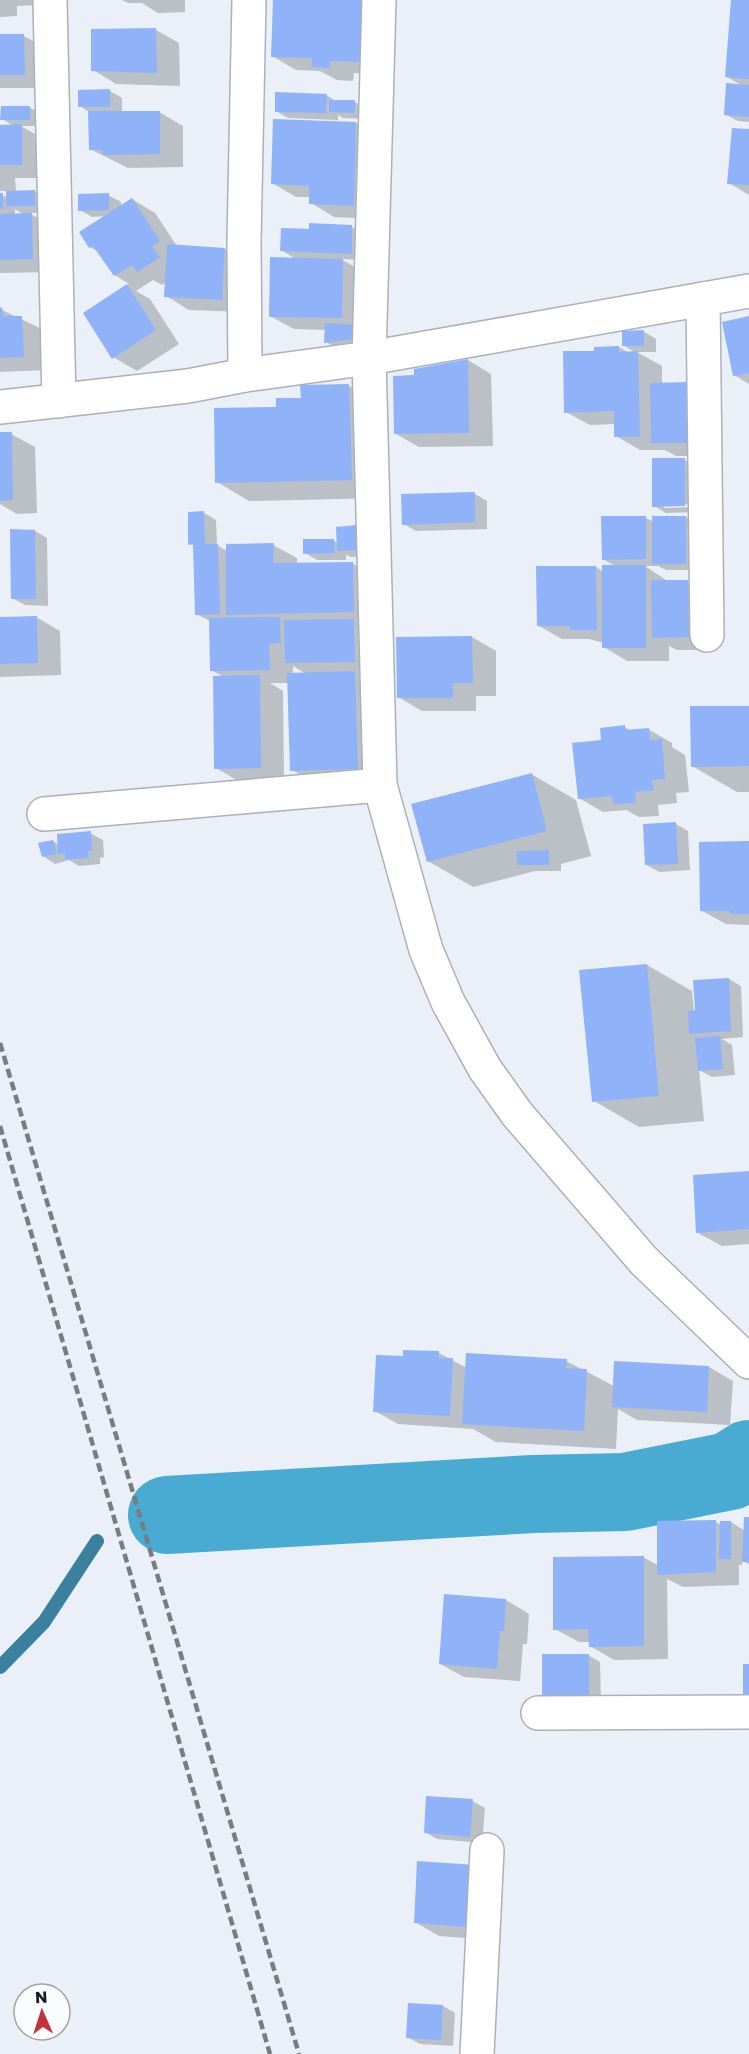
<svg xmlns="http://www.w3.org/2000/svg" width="749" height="2054" font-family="Poppins,sans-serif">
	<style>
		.shadow { fill: #0003; fill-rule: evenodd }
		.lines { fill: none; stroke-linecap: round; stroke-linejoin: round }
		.stream { stroke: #3b809c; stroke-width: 14 }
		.river { stroke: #49abd2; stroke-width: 78 }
		.building { fill: #90b2f8 }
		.minor-casing { stroke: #acb1b9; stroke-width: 36 }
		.minor { stroke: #fff; stroke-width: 33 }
		.rail { stroke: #797c82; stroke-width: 4.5; stroke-dasharray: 9 4.5; stroke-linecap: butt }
	</style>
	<rect width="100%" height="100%" fill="#eaeff8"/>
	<g class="shadow">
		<polygon points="0,0 38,0 39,5 17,6 17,16 0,17"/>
		<polygon points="122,0 185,0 185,12 158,13 142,3 128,3"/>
		<polygon points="274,0 387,75 354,73 353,81 337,80 320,71 296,70 272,56"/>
		<polygon points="733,0 749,0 749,122 738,121 725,114 743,86 727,77"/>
		<polygon points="156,30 179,43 180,86 116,84 93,70"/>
		<polygon points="0,36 24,36 47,49 48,88 0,88"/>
		<polygon points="110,91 122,98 122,113 159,112 183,126 183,167 128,168 90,149 89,112 80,106"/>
		<polygon points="326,95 336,101 355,102 367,109 367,119 343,118 338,115 338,120 288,118 276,111"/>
		<path d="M29,107L41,114L42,126H21L45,140V178H15L16,192L34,191L46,198L47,213H29L56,228V272L0,273V194L8,198V191H0V126H14L2,119ZM15,209L24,215H15Z"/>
		<polygon points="274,121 356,123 380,137 377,219 334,217 311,203 311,197 296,197 272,183"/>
		<polygon points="749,131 749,195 729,183"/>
		<polygon points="108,195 121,202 121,207 132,199 155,213 177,246 224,249 248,263 246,312 189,310 166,296 166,282 162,285 153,280 136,291 150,299 179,344 137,371 113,357 85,314 129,284 115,275 99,252 90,247 106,216 92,217 80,210"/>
		<polygon points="352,227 364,234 363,260 341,259 367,274 368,345 338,349 326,342 326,330 294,329 270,316 296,259 281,250"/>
		<polygon points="0,309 46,331 48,370 0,372"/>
		<polygon points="749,318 749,384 734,375"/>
		<polygon points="643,331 656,339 656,352 637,352 662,366 662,384 686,384 710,398 711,456 676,456 665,450 640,450 616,436 615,424 590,425 566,412 596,352 619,347 629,353 636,353 623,345"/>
		<polygon points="468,360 491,374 493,446 419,447 396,434 416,377"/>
		<polygon points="302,386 349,386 382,405 384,498 249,501 217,482 278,408 303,399"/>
		<polygon points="0,434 11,434 35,447 37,513 17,514 0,504"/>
		<path d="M685,460L697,467V512L666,513L654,506ZM693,504V507L664,508V505Z"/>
		<polygon points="475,494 487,501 487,529 416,531 404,524"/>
		<path d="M204,513L216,520L217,545L227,551L273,545L297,558V564L352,563L376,577L378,675H359L378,686L381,782L316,784L292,770L289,683H270L283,691L284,781L240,782L216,768L224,677L211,670L210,621L196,614L195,546L190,544ZM293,666L306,674L293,675Z"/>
		<polygon points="686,517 698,524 698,570 666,570 658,566 645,566 669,582 688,582 712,596 712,650 677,650 669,646 669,661 627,661 604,647 604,643 589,639 562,639 539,626 596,567 604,572 615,566 603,559 646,518 654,522"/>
		<polygon points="355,527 368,534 369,556 351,557 346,555 346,560 317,560 305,553 334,541 338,543"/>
		<polygon points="35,531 47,538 48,606 25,605 12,598"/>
		<polygon points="36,617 60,631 61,675 0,677 0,619"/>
		<polygon points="472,637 496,651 496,696 476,696 476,711 422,711 398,697"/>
		<polygon points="749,707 749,792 737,792 692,766"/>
		<polygon points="625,727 631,731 648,729 672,743 672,747 685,755 689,792 676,793 677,803 658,805 659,816 639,817 626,810 603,812 579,798 603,741"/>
		<polygon points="531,774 576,800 591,856 561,864 561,871 535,871 473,887 428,861"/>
		<polygon points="676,824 688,831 690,870 659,872 647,865"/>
		<polygon points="90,833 103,840 104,857 100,858 100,864 79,866 69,860 55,864 43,856 53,841 59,845"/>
		<polygon points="749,842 749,925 726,924 702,911"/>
		<polygon points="647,965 692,991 694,1012 729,979 741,986 743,1037 722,1039 732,1045 735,1075 712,1077 699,1070 704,1121 639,1127 594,1101"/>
		<polygon points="749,1172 749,1244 722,1246 698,1233"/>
		<polygon points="439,1353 467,1368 566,1361 614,1386 709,1367 733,1381 730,1425 637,1420 618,1409 616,1449 496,1442 473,1429 398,1424 375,1411 404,1358"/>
		<polygon points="749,1518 749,1564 742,1561 742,1565 739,1565 739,1585 683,1587 667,1579 668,1659 614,1660 590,1646 590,1642 579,1642 555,1629 643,1557 659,1566 716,1522 721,1525 731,1522 745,1531"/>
		<polygon points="506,1600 529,1614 527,1644 523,1644 520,1681 464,1677 440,1664"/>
		<polygon points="588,1655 600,1662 601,1702 556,1702 544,1695"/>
		<polygon points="472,1801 485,1808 482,1843 437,1839 425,1832"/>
		<polygon points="419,1863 492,1940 439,1936 415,1922"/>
		<polygon points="443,2006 455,2013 453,2046 420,2044 407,2037"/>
	</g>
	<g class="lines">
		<polyline class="stream" points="0,1667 44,1622 97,1541"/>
		<polyline class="river" points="167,1515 533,1494 625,1492 730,1471 749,1459"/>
	</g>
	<g class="building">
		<polygon points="273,0 365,0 363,62 330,61 330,68 312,67 312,58 271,57"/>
		<polygon points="731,0 749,0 749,79 725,77"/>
		<polygon points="156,28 157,73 91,71 91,29"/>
		<polygon points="0,34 24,34 25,75 0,75"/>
		<polygon points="726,83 749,85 749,117 724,115"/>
		<polygon points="110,89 110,107 78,107 78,90"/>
		<polygon points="275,92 327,94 326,113 275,112"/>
		<polygon points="329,100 355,100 355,113 329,112"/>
		<polygon points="1,106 30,106 30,120 0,120"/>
		<polygon points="88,111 160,111 160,154 103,155 102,150 89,150"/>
		<polygon points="273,119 356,122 354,206 309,204 309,186 271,184"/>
		<polygon points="22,124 22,165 0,165 0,125"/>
		<polygon points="732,128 749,129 749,185 727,184"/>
		<polygon points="35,190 35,206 6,206 6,191"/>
		<rect x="0" y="193" width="3" height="16"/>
		<polygon points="109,193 109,210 78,211 78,194"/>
		<polygon points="132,198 160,241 152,246 160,257 137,272 132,265 114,276 93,246 89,248 79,232"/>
		<polygon points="32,213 33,259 0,260 0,214"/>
		<polygon points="309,223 352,225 352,254 280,251 281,228 309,229"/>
		<polygon points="167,244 225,248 222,300 164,297"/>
		<polygon points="270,257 343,259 342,318 269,317"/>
		<polygon points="127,284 156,330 112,359 83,313"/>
		<polygon points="2,307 3,316 22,316 24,357 0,358 0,308"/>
		<polygon points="749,316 749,373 733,376 722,322"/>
		<polygon points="325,323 357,325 356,339 324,343"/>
		<polygon points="644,330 644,346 622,346 622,331"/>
		<polygon points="619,346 619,352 638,351 640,437 614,437 614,411 564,413 563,351 594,351 594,347"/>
		<polygon points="468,359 469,433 394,434 393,376 414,375 414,369"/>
		<polygon points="687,382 688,443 651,443 650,383"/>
		<polygon points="349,384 352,480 215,483 214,408 276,407 276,398 301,398 300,385"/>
		<polygon points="0,432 12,432 13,500 0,501"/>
		<polygon points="652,458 685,458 685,506 652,507"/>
		<polygon points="475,492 475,522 402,525 401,494"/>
		<polygon points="204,511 205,544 218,544 220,614 195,615 193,544 188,545 188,512"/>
		<polygon points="601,516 646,516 646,559 602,560"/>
		<rect x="652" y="516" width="34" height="48"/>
		<polygon points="356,525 357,550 337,551 336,527"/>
		<polygon points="10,529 35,530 36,599 11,599"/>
		<polygon points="303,539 334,539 335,553 303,554"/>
		<polygon points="274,543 273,563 353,562 354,612 226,615 226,544"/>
		<rect x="602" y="565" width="44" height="83"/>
		<polygon points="536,566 596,566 597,630 570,630 570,626 537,626"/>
		<polygon points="651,580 688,580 689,637 652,638"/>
		<polygon points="37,616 38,663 0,664 0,617"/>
		<polygon points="280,617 281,643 269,644 270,670 210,671 209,618"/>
		<polygon points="354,619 355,662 285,663 284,620"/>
		<polygon points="472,636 473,683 453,683 453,698 397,698 396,637"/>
		<polygon points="355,671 358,769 290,771 287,673"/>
		<polygon points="260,675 261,768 214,769 213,676"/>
		<polygon points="690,706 749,706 749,766 691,767"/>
		<polygon points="625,725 625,730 649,728 650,740 662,739 665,779 652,780 654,790 635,792 636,803 613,804 612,796 578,799 572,743 601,740 600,728"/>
		<polygon points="532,773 547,831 427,862 411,804"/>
		<polygon points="676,822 678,864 645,865 643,824"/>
		<polygon points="91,831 92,851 88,851 89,858 65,860 65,853 58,854 57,834"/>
		<polygon points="53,840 57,854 42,857 38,843"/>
		<polygon points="749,841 749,914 730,914 730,911 700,911 699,842"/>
		<polygon points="549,850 549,865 517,865 517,851"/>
		<polygon points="647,964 659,1096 592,1102 579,970"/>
		<polygon points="729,978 731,1031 689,1034 688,1011 695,1010 693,980"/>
		<polygon points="720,1036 723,1069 698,1071 695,1038"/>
		<polygon points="749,1171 749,1229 696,1233 693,1175"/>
		<polygon points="403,1350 439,1351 439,1358 453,1358 450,1416 373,1412 376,1355 403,1356"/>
		<polygon points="466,1353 567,1359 566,1368 587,1369 584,1431 462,1424"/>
		<polygon points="614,1361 709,1366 707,1412 612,1407"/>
		<polygon points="744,1517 749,1517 749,1562 742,1562"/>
		<polygon points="716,1520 716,1572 657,1575 657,1521"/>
		<polygon points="720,1521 731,1521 731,1559 719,1559"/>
		<polygon points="644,1556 644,1646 589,1647 588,1629 553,1630 553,1557"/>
		<polygon points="444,1594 506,1599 504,1631 500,1631 497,1669 439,1664"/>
		<polygon points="542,1654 589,1654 589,1695 542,1696"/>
		<rect x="743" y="1664" width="6" height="31"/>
		<polygon points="426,1796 473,1799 470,1837 424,1833"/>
		<polygon points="417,1861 476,1865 469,1927 414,1923"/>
		<polygon points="408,2003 443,2005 441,2040 406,2038"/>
	</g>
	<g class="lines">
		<defs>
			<g id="minor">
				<polyline points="50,0 59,401"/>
				<polyline points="379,0 369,358 380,785 426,950 448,1002 485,1069 517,1114 644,1261 749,1362"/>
				<polyline points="703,299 707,635"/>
				<polyline points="245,375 244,240 249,0"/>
				<polyline points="0,407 188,386 245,375 369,358 749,291"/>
				<polyline points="44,814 380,785"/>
				<polyline points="538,1713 749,1712"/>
				<polyline points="477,2054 487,1850"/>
			</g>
		</defs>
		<use href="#minor" class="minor-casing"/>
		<use href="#minor" class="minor"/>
		<g class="rail">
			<polyline points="0,1043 299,2054"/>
			<polyline points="0,1126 270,2054"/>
		</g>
	</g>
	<g transform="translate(42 2012) rotate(357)"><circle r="28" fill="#fbfcfe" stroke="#a1a2a4" stroke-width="1.5"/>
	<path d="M0-4.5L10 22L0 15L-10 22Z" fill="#c3333c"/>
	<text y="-9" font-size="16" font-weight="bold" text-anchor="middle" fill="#1a1b1e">N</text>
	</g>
</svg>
